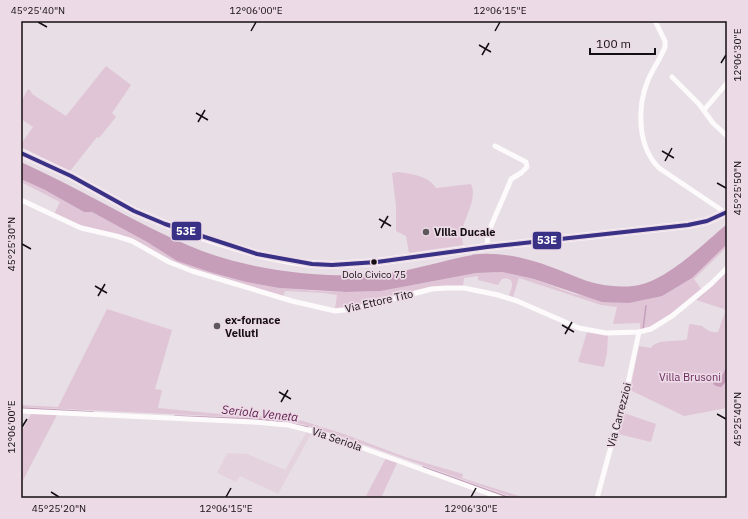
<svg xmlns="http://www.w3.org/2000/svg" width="748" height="519" font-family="'IBM Plex Sans',sans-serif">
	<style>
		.built { fill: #e5d2df }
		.green { fill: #e0c5d7 }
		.water { fill: #c69eba }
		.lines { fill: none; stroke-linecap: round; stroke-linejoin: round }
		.stream { stroke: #c69eba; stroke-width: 1.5 }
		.minor { stroke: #fcfafb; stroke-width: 5 }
		.primary { stroke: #fcfafb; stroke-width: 8 }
		.bus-1-casing { stroke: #ecdae6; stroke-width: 7 }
		.bus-1 { stroke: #393185; stroke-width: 4 }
		.ticks { fill: none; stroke: #140f12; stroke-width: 1.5 }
		.poi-dot { fill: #5e575c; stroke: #ecdae6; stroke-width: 1.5 }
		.bus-dot { fill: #140f12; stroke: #ecdae6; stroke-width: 1.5 }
		.labels { text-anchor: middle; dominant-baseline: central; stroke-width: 3.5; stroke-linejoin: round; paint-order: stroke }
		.bus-label { font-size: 10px; fill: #140f12; stroke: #ecdae6 }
		.poi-label { font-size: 11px; font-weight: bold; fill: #140f12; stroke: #ecdae6; text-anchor: start }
		.street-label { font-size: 11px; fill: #140f12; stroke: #ecdae6 }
		.park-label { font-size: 11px; fill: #6d2d5d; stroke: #ecdae6 }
		.water-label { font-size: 12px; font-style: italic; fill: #612151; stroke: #ecdae6 }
		.line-badge { stroke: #ecdae6; stroke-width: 1.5 }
		.badge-label { font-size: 11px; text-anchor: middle; font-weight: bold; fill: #fff }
		.neatline { fill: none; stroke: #140f12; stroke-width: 1.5 }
		.ticks-label { font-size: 10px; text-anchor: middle; fill: #140f12 }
	</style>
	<rect width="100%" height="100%" fill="#e8dee5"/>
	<polygon class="built" points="306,433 311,434 278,494 240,476 236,482 217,473 227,453 247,454 285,470"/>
	<g class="green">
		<polygon points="106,66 131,85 112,113 116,117 99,138 97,137 70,171 21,147 21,144 33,127 21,119 21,102 28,89 31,91 32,94 66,116"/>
		<path d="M399,172C412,174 429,176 436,188L471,184C478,198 464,218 462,232C461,236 463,241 463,245L409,253L406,236L396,231V207L392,173Z"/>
		<path d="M21,179L45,190L84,212H92L147,242L177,261L246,282L279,288L317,291L346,292L381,291L476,273L502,272L534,279L574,294L629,303L721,249L727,244V247L694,279L702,290L675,311L653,326L640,330V323L613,324L617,307L601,305L519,278L513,297L509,295C513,287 515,276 502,279L498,285L478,280V276L464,278L463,286C451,286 440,285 429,287C397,294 367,307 335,308L337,295L324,293L285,291L283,297L189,268L175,262L127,237L77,224L54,214L60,202L21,182Z"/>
		<path d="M727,270V408L684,416L630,390L639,346L651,348C657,338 676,343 687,339L689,325L690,324L702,326C707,330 711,333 718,332L725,312L724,309L696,300Z"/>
		<polygon points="107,309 172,330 155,389 162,390 158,408 231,415 279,417 303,421 344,434 405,457 463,474 462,478 525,498 515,498 343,437 302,424 255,418 21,407 21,405 58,407"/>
		<polygon points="587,332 608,335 607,353 604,367 578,362"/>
		<polygon points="32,413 57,415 21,484 21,432"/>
		<polygon points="624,413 656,424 651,442 618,434"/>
		<polygon points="386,458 397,463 381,498 365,498"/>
	</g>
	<g class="water">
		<path d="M21,162C47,174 73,187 99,201C133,219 166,237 202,251C251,269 310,277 363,275C392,275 421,267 449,260C462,257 476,253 490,254C519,254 547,265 574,276C592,284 613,288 633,286C665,283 703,244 727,224V244L692,278L662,296L629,303L602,302L534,279L502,272L476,273L381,291L346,292L279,288L246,282L210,272L177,261L147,242L92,212H84L45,190L21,179Z"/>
		<path d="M727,365V381L721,387L716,386L713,384L714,378C724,377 723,373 727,365Z"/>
	</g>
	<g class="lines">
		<g class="stream">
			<polyline points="643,329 646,306"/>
			<polyline points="21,408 93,412"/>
			<polyline points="175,416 256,419 285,422"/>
			<polyline points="292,424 308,427"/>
			<polyline points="423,467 510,498"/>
		</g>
		<g class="minor">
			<path d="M655,21L665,41V47C661,58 653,68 648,80C637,107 637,146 659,168L720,209L724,214"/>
			<polyline points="672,77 699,104 713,123 727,136"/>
			<polyline points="704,110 727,83"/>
			<polyline points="21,200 81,228 116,236 132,241 169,262 192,271 292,301 335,311 353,309 432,289 447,288 464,288 498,295 517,301 579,328 606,333 639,332 651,329 672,316 711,284 727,268"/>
			<polyline points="487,247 488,233 510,182 511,179 521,173 527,167 526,162 495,146"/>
			<polyline points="21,411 253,422 288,425 324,434 501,498"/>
			<polyline points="597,498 627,388 639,332"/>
		</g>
		<polyline class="primary" points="21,153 71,176 134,211 165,224 211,240 257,254 290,261 312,264 332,265 377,262 487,247 688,225 707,221 727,212"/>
		<defs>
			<polyline id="bus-1" points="21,153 71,176 134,211 165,224 257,254 312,264 332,265 377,262 487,247 688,225 707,221 727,212"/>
		</defs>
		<use href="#bus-1" class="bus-1-casing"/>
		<use href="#bus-1" class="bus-1"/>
	</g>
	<path class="ticks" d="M38,22L47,27M251,31L256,22M495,31L500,22M479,45L491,52M482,55L489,43M721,63L726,55M196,113L208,120M198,122L205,110M662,151L674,158M665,161L672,148M717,183L726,188M379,219L391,226M381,228L388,216M22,244L31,249M95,286L107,293M98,296L105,284M562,325L574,332M565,334L572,322M279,392L291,399M281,402L288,390M717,414L726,419M22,427L27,419M51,492L59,497M226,497L231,488M471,497L476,488"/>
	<g class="poi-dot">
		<circle cx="426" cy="232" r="4"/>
		<circle cx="217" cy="326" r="4"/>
	</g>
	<circle class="bus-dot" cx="374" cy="262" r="3.5"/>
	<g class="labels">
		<g class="bus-label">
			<text x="374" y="274">Dolo Civico 75</text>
		</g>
		<g class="poi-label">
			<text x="434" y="232">Villa Ducale</text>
			<text x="225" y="320">ex-fornace<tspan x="225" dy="13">Velluti</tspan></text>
		</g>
		<g class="street-label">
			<text transform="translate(379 301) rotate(-13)">Via Ettore Tito</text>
			<text transform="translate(619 415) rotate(-75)">Via Carrezzioi</text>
			<text transform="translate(337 439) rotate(19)">Via Seriola</text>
		</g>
		<g class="park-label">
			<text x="690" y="377">Villa Brusoni</text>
		</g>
		<g class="water-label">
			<text transform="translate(260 413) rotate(6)">Seriola Veneta</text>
		</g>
	</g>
	<g class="line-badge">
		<rect x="171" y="221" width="31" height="20" rx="4" fill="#393185"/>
		<rect x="532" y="231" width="30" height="19" rx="4" fill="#393185"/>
	</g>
	<g class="badge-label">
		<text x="186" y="235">53E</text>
		<text x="547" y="244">53E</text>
	</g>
	<rect width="748" height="519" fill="none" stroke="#ecdae6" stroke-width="44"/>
	<path d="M590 48v6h65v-6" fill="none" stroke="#140f12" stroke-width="2"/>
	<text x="596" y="48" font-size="12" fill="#140f12" stroke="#ecdae6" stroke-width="3" paint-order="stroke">100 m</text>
	<rect x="22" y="22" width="704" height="475" class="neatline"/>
	<g class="ticks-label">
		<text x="38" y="14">45°25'40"N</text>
		<text x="256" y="14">12°06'00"E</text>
		<text x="500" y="14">12°06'15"E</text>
		<text transform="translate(737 55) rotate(-90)" y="4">12°06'30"E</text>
		<text transform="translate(737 188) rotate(-90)" y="4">45°25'50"N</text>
		<text transform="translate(11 244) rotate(-90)" y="4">45°25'30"N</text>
		<text transform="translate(737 419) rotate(-90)" y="4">45°25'40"N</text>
		<text transform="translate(11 427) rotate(-90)" y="4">12°06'00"E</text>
		<text x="59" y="512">45°25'20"N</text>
		<text x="226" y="512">12°06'15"E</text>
		<text x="471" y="512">12°06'30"E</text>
	</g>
</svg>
